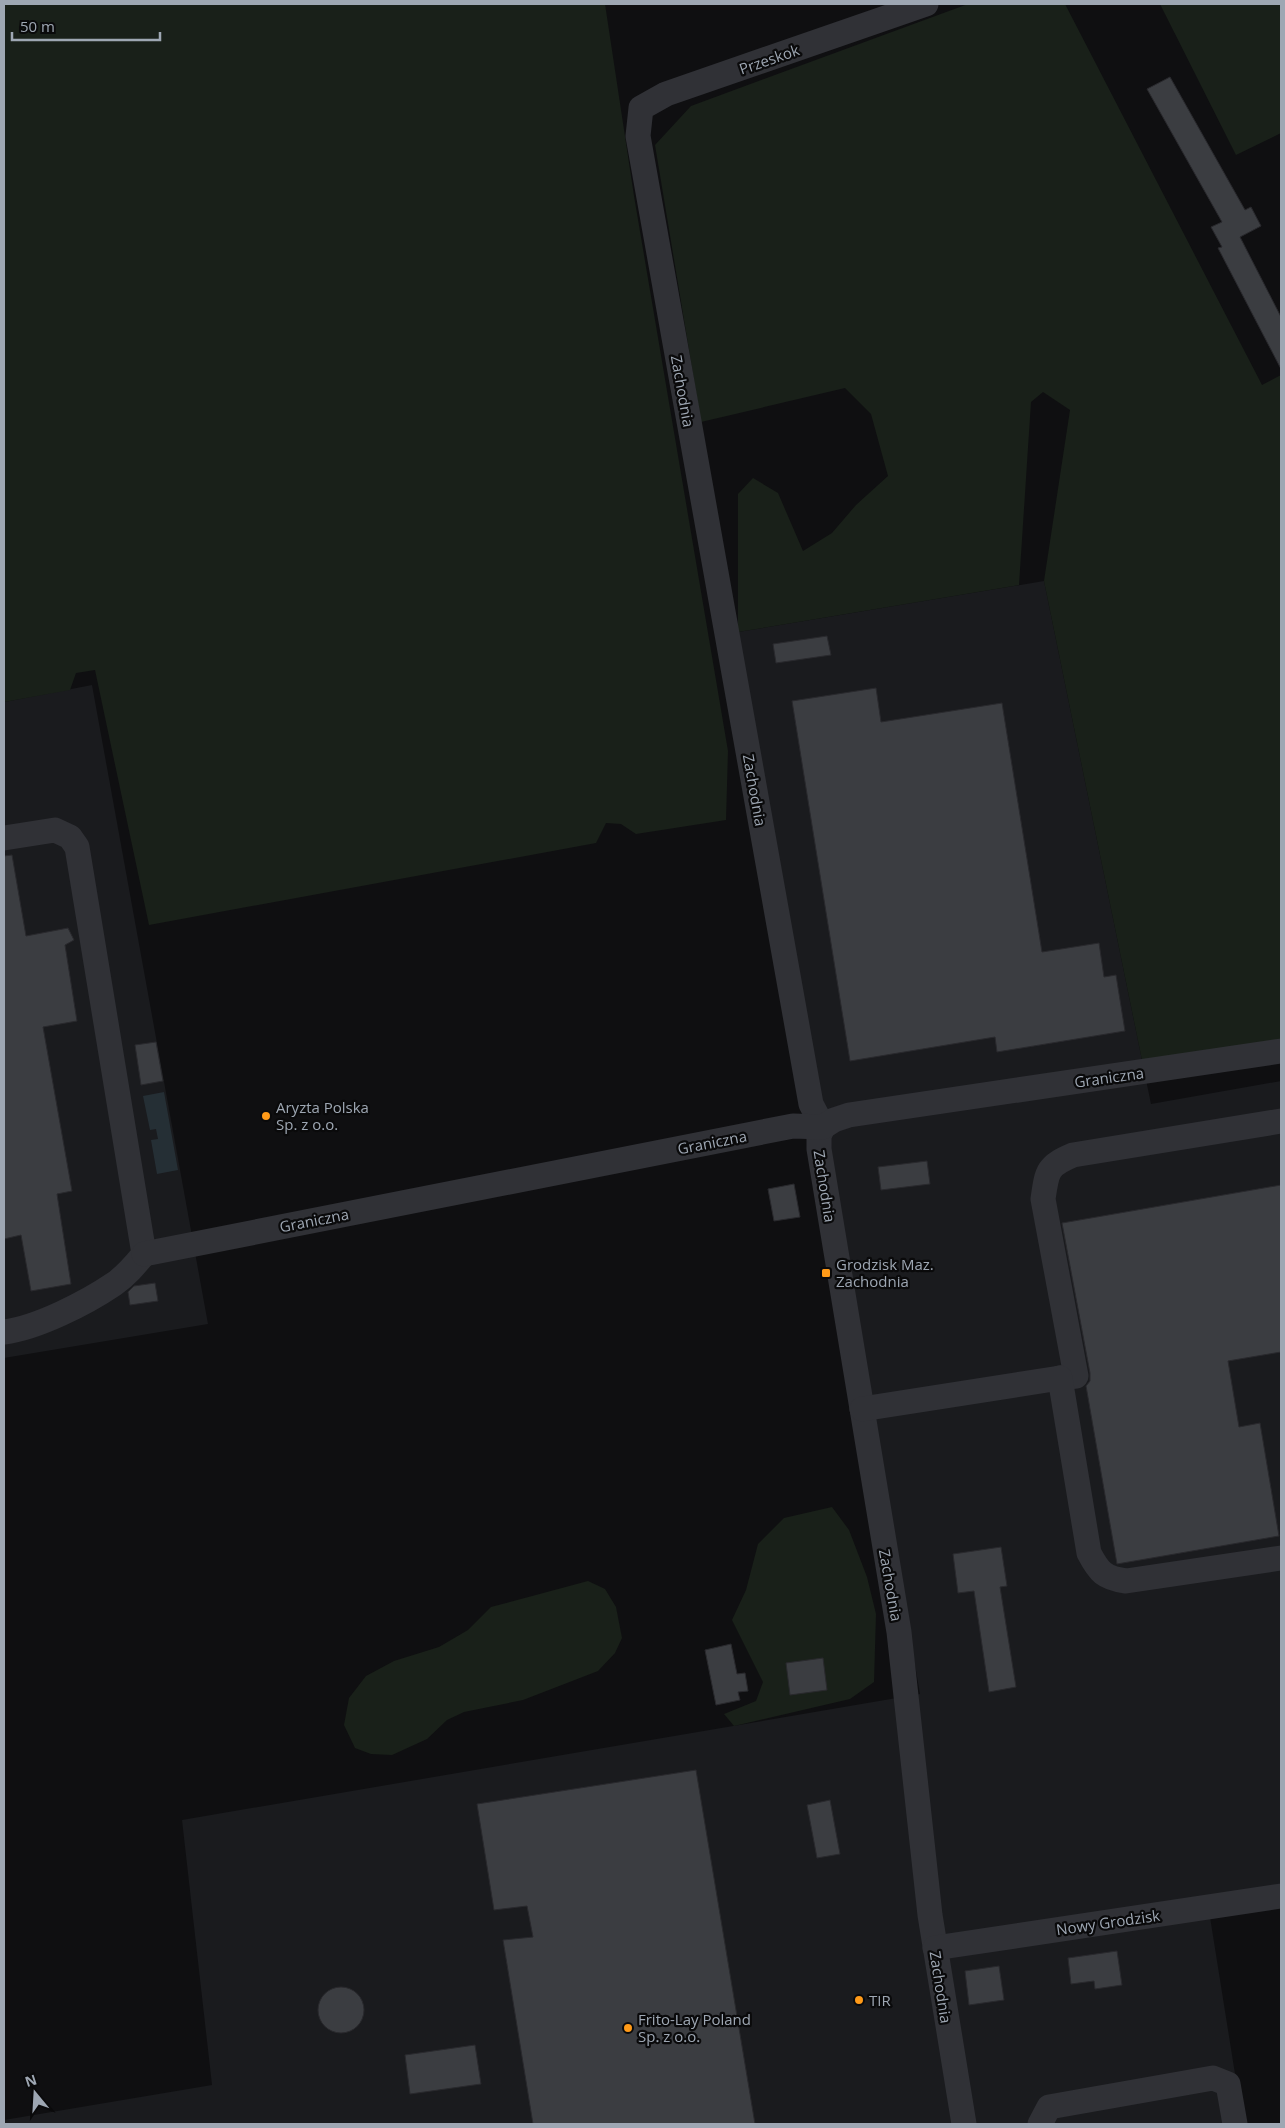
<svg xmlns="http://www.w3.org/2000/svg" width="1285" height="2128" font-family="'Open Sans',sans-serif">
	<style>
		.built { fill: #1a1b1e }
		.green { fill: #192019 }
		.water { fill: #252f35 }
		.building { fill: #3b3d41; stroke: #29292d }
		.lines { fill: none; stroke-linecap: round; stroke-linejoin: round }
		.minor { stroke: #303136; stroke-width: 25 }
		.poi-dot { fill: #ff9a18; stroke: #0a0a0b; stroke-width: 2 }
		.labels { text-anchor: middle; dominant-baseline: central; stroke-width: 4.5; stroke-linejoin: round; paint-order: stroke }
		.street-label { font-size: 15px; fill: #9ea7b3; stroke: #0a0a0b }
		.poi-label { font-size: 15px; fill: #9ea7b3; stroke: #0a0a0b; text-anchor: start }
	</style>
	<rect width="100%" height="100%" fill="#0f0f11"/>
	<g class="built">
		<polygon points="1044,581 1151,1104 1281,1081 1281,1888 1210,1917 1243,2124 4,2124 4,2120 212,2085 182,1820 920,1694 738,632"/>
		<polygon points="92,685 208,1324 4,1358 4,702"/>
	</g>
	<g class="green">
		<polygon points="4,4 605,4 634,196 728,751 726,820 636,834 621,824 606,823 596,843 149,925 95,670 76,673 70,690 4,702"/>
		<polygon points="968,4 1065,4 1262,385 1281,375 1281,1041 1143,1065 1044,581 1070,410 1043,392 1031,402 1019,585 738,632 738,494 753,478 778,493 803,551 832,533 856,505 888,476 871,414 845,388 701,422 655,145 691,106"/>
		<polygon points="1160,4 1281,4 1281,133 1236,155"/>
		<polygon points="832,1507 849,1530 867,1577 876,1614 874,1682 850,1699 734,1726 724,1714 756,1701 763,1682 732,1620 746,1590 758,1544 784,1518"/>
		<polygon points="588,1581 605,1589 616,1607 622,1638 615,1653 598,1671 523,1700 464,1712 447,1720 427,1739 392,1755 371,1754 355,1748 344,1725 349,1698 366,1676 394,1661 439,1647 468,1630 491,1607"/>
	</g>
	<polygon class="water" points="164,1092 178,1170 157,1174 151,1140 158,1139 156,1129 150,1130 143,1096"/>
	<g class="building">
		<polygon points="1170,77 1245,210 1251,207 1261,226 1240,237 1281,317 1281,369 1218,248 1222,247 1211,227 1222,222 1147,89"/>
		<polygon points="827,636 831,655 776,663 773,644"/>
		<polygon points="876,688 881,722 1002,703 1042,952 1099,943 1104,977 1116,975 1125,1031 997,1052 995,1037 850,1061 792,701"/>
		<polygon points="12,855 26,936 68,928 74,940 65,945 77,1021 43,1027 72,1191 57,1194 71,1284 31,1291 21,1235 4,1239 4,856"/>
		<polygon points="156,1042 163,1081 141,1085 135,1045"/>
		<polygon points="927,1161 930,1184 881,1190 878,1167"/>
		<polygon points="794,1184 800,1217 774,1221 768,1189"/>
		<polygon points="1281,1185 1281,1352 1228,1361 1239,1427 1260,1423 1279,1536 1117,1564 1086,1386 1090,1381 1090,1373 1062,1223"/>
		<polygon points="155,1283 158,1301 130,1305 128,1292 134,1286"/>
		<polygon points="1001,1547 1007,1586 1000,1587 1016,1687 989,1692 974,1591 958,1593 953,1554"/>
		<polygon points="731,1644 737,1674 745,1673 748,1691 738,1692 740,1700 716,1705 705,1650"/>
		<polygon points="823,1658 827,1690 790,1695 786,1663"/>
		<polygon points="696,1770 755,2124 533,2124 503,1940 533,1937 527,1906 494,1910 477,1804"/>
		<polygon points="830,1800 840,1854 817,1858 807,1805"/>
		<polygon points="1117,1951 1122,1985 1095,1989 1094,1981 1071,1984 1068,1958"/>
		<polygon points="999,1966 1004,2000 969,2005 965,1971"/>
		<circle cx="341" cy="2010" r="23"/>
		<polygon points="475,2045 481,2084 410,2094 405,2055"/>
	</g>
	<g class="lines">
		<g class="minor">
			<path d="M4,838L55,830L70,837L77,847L144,1254C135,1265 126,1276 114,1284C86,1303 37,1328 4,1332"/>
			<polyline points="823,1127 811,1104 638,136 641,108 666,94 926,4"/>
			<polyline points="823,1127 819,1136 819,1149 899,1632 930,1915 964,2124"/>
			<polyline points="144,1254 793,1126 823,1127 834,1120 849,1115 1281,1051"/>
			<path d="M1060,1378L1076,1376L1043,1199C1047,1171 1047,1166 1073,1155L1281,1121"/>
			<path d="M862,1409L1060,1378L1089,1553C1099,1572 1104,1578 1126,1581L1281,1558"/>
			<polyline points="935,1948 1281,1896"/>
			<polyline points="1040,2124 1049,2107 1213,2078 1228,2084 1235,2124"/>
		</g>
	</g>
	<g class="poi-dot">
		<circle cx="266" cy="1116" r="5"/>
		<rect x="821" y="1268" width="10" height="10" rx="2.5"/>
		<circle cx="859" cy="2000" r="5"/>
		<circle cx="628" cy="2028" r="5"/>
	</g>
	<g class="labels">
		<g class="street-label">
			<text transform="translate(769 59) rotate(-19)">Przeskok</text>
			<text transform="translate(683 391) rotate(80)">Zachodnia</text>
			<text transform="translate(755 790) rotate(80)">Zachodnia</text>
			<text transform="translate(1109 1077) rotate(-8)">Graniczna</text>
			<text transform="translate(712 1142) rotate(-11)">Graniczna</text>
			<text transform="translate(825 1186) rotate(81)">Zachodnia</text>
			<text transform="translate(314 1220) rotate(-11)">Graniczna</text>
			<text transform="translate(891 1585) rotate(80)">Zachodnia</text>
			<text transform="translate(1108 1922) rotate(-8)">Nowy Grodzisk</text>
			<text transform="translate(941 1987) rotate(81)">Zachodnia</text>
		</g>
		<g class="poi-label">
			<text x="276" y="1107">Aryzta Polska<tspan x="276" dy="17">Sp. z o.o.</tspan></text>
			<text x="836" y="1264">Grodzisk Maz.<tspan x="836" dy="17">Zachodnia</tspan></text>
			<text x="869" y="2000">TIR</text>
			<text x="638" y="2019">Frito-Lay Poland<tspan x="638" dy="17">Sp. z o.o.</tspan></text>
		</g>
	</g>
	<rect width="1285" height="2128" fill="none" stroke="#9ea7b3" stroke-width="10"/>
	<g transform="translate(35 2093) rotate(342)" stroke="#0a0a0b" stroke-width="4" paint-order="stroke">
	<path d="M0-4L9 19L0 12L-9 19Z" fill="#9ea7b3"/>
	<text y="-8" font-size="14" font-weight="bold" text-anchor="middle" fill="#9ea7b3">N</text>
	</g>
	<path d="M12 32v8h148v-8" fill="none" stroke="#9ea7b3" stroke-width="2.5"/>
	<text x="20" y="32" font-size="15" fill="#9ea7b3" stroke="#0a0a0b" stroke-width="4" paint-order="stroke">50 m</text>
</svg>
